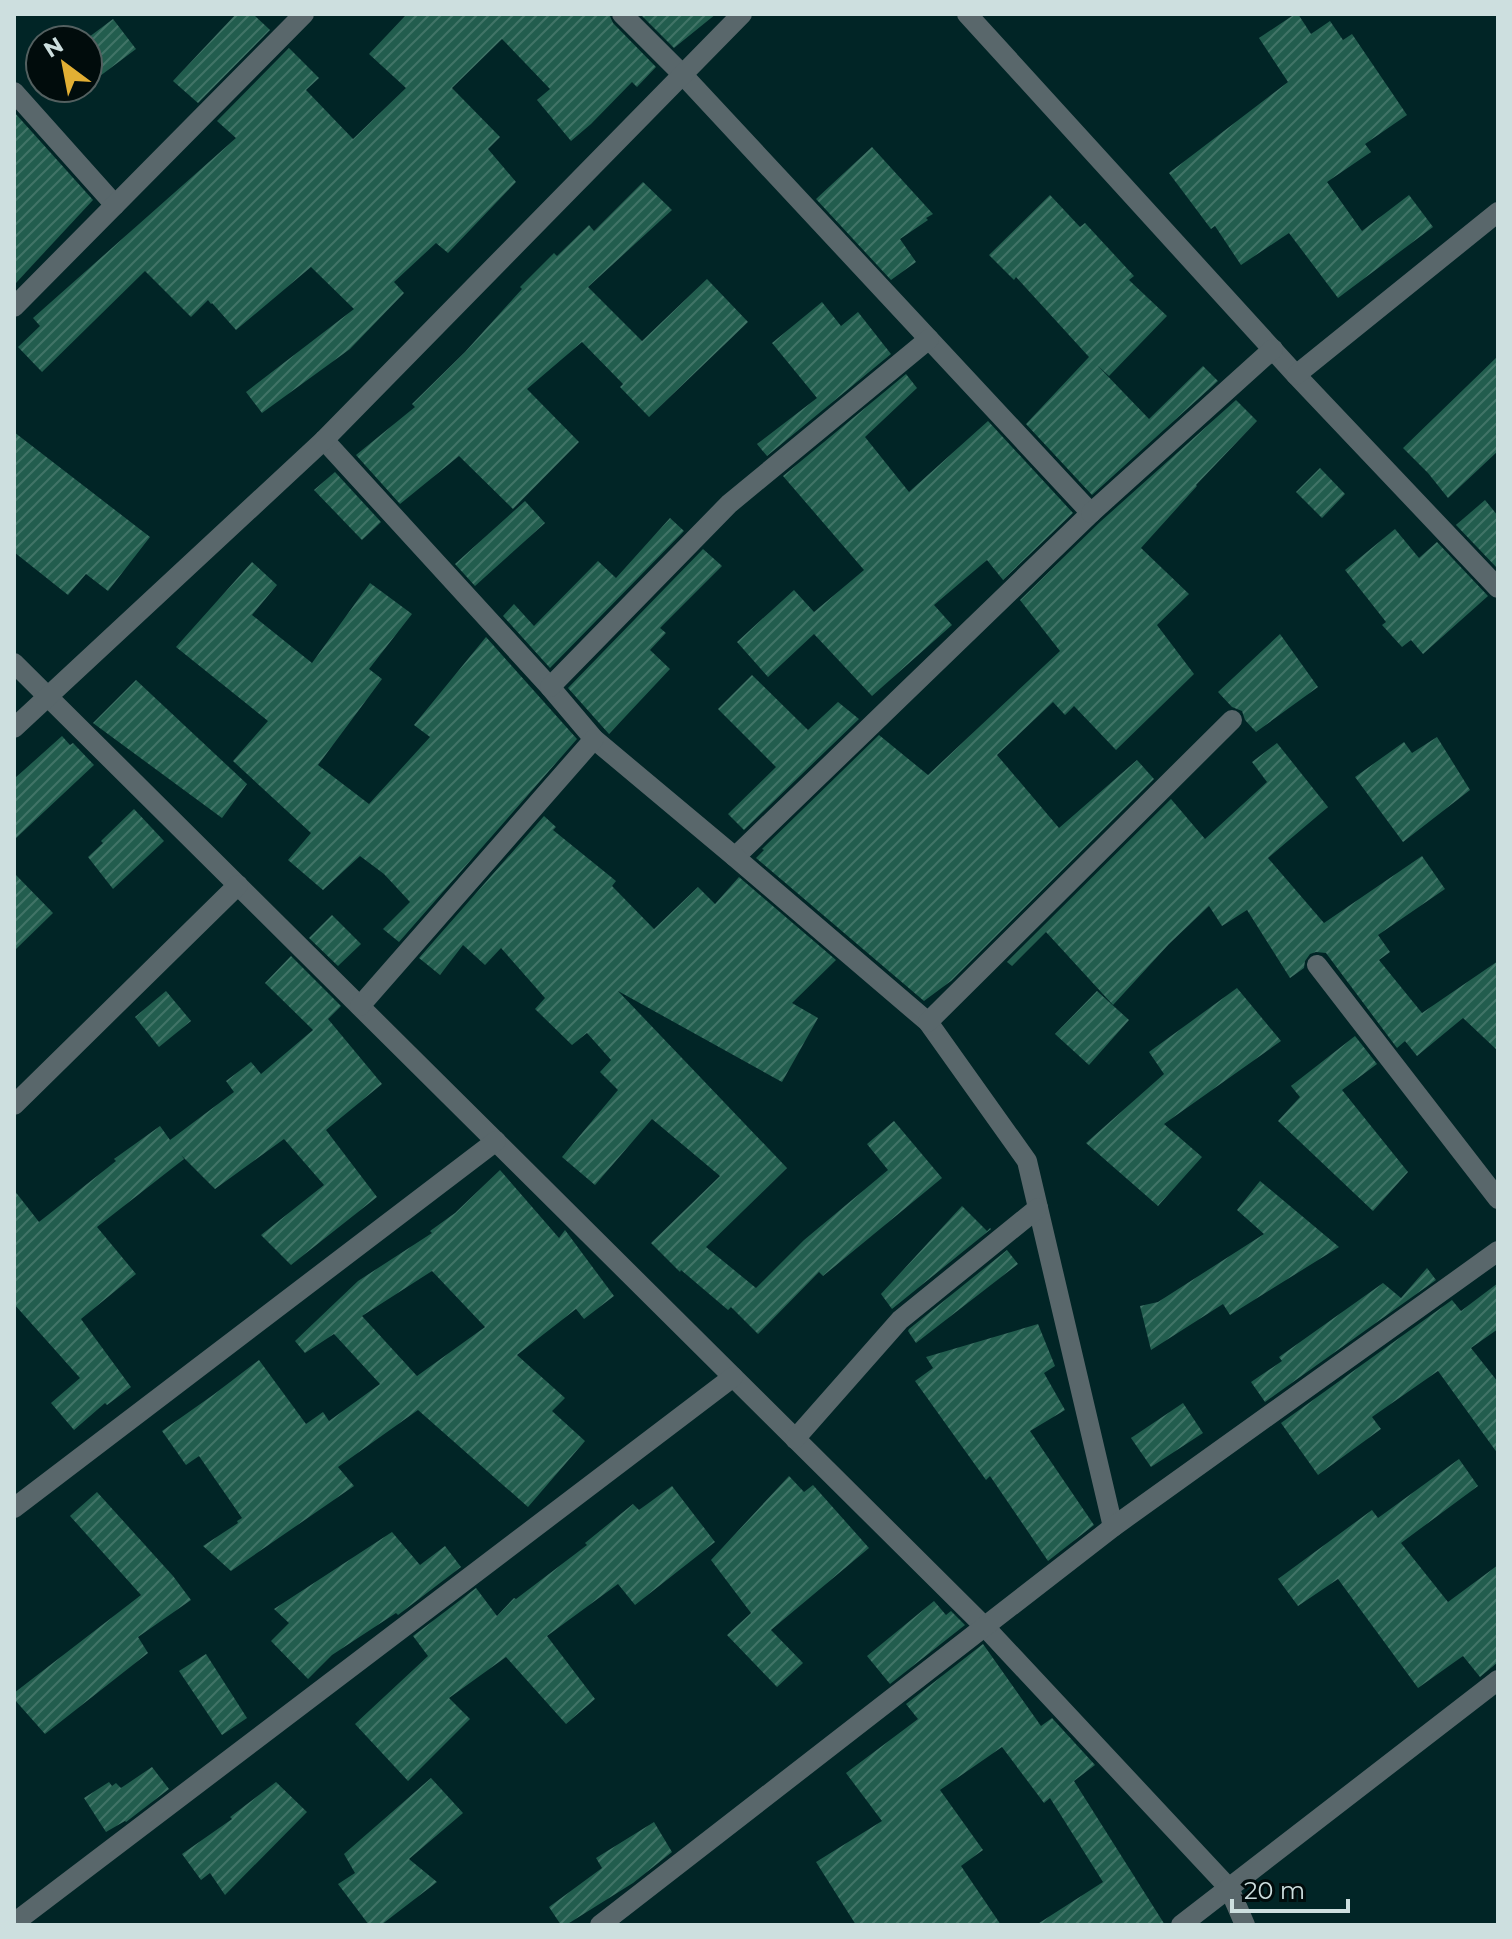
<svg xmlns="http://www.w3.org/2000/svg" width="1512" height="1939" font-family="Montserrat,sans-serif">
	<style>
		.building { fill: url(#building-hatch); fill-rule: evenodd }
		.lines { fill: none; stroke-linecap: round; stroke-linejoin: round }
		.minor { stroke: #59676b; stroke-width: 20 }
	</style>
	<defs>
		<pattern id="building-hatch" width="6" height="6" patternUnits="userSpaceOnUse" patternTransform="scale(2)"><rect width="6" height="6" fill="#225d4e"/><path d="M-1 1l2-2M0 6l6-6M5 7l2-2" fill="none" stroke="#417467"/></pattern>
	</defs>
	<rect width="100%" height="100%" fill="#012526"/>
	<g class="building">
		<polygon points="236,14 253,14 270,30 198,103 173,81"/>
		<polygon points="407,14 609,14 613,23 656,67 637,87 632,82 591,124 571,141 537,100 550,89 502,39 452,88 500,137 488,149 516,182 448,253 436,243 394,282 404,293 350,349 262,413 246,392 354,309 311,267 236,330 212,303 211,304 208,300 191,317 145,271 42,372 18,347 40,326 33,318 236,138 217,121 289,48 319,78 306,90 353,139 406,88 369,54"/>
		<polygon points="640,14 716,14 674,48"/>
		<polygon points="1295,14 1298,14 1311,34 1330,21 1343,40 1352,34 1407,115 1365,144 1371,152 1327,182 1362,231 1409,195 1433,227 1338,298 1289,233 1241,265 1215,226 1211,229 1169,173 1288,82 1259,38"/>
		<polygon points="113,19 136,49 88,85 88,40 85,40"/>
		<polygon points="14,112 93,200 14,285"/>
		<polygon points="872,147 933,214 926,218 928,220 900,239 916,262 891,280 816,199"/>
		<polygon points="643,182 672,210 588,287 642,341 707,279 748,322 649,417 620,387 623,384 582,342 527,389 579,442 513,509 459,456 400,504 356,455 415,407 412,404 465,352 522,289 520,287 554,253 557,256 589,225 594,231"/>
		<polygon points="1050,195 1080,227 1085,223 1134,276 1129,280 1167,316 1109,376 1097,365 1149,419 1203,366 1218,381 1092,495 1026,424 1089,357 1016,277 1014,280 989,255"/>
		<polygon points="822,302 841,326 858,312 891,354 767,456 757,444 817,398 772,343"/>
		<polygon points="1498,356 1498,451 1448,498 1428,473 1403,448"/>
		<polygon points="906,374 917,388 865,437 909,492 988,421 1073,513 1003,580 987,560 934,605 952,625 872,696 814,634 768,677 737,642 794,590 814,612 864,570 783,476"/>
		<polygon points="1236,400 1257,421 1196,485 1197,486 1141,548 1189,594 1157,625 1194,674 1116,750 1074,706 1065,715 1053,702 997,755 1059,828 1137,760 1154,779 951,981 924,1001 756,858 764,850 762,849 879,735 928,775 1060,651 1020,600 1100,522"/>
		<polygon points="14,432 150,537 108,591 86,574 68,595 14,552"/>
		<polygon points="1320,468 1345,494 1322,518 1296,492"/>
		<polygon points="335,472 381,522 362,540 314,490"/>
		<polygon points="1485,500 1498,516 1498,569 1456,525"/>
		<polygon points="525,501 545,523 475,586 455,564"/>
		<polygon points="670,518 684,531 550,668 503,616 514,604 534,626 598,561 616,578"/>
		<polygon points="1395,529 1419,558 1437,542 1488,596 1423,654 1411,640 1402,647 1382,625 1386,622 1345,570"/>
		<polygon points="703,549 722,566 660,628 666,633 650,650 670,669 609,734 568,688"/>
		<polygon points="252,562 277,585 252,615 312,663 370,583 412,614 369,669 382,679 318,765 369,804 430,737 414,725 486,637 577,739 399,942 383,929 410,902 384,874 360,856 323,890 288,860 311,833 233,761 268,721 176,647"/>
		<polygon points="1280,634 1318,687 1256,732 1245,720 1242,711 1232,707 1218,692"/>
		<polygon points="752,675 808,730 838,702 859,719 744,830 728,814 776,767 718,709"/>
		<polygon points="136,680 247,784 222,818 93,723"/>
		<polygon points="62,736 70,745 73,743 94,765 14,840 14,779"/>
		<polygon points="1437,737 1470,790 1403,842 1355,777 1404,742 1412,753"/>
		<polygon points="1277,743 1328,807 1268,858 1324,923 1422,856 1445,889 1378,935 1390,952 1379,960 1422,1013 1498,961 1498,1051 1463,1018 1417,1056 1405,1041 1397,1048 1326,953 1316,952 1310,954 1305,961 1304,968 1290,978 1247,910 1222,926 1209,906 1169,944 1113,1005 1046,932 1012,966 1007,962 1171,799 1205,839 1267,782 1252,762"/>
		<polygon points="134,809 164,841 113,889 88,857 103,843 101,841"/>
		<polygon points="544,816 556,827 553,830 616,881 612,886 654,929 698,887 715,904 739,877 836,960 792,1003 818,1018 782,1082 618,991 787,1168 706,1247 756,1288 804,1240 888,1170 867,1144 894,1121 942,1178 823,1276 819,1272 758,1334 731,1307 728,1310 681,1270 680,1272 651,1243 720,1176 652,1119 595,1185 562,1157 618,1090 600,1072 611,1060 587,1033 572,1045 535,1009 545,998 501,948 485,965 463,945 440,975 419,958"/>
		<polygon points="14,873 53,913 14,951"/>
		<polygon points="332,915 361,944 338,966 309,938"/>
		<polygon points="291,956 341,1006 328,1019 382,1084 326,1130 377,1197 291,1265 261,1235 324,1185 284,1139 215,1189 181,1155 184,1159 97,1227 136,1274 81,1319 131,1387 107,1405 105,1403 74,1430 51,1403 80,1378 14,1304 14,1190 39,1222 116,1161 114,1159 160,1126 170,1140 234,1092 226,1081 251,1062 261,1074 313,1030 265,983"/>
		<polygon points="1237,988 1281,1041 1164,1124 1202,1157 1158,1206 1086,1143 1164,1074 1149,1052"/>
		<polygon points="166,991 191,1021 159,1047 135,1017"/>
		<polygon points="1097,991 1129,1020 1089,1065 1055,1034"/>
		<polygon points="1355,1036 1377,1064 1342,1090 1408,1172 1373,1211 1278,1121 1300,1097 1291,1086"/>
		<path d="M500,1170L559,1238L565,1230L614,1296L584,1319L576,1309L517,1355L565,1398L552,1411L585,1441L528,1507L418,1410L338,1467L354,1486L231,1571L203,1546L238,1523L237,1521L242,1518L199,1456L186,1465L162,1431L213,1395L259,1360L306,1424L323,1412L329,1421L380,1384L334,1334L305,1353L295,1341L358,1281L432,1233L430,1231L455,1213ZM432,1271L485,1327L417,1376L362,1316Z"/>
		<polygon points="1260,1181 1339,1247 1230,1315 1223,1304 1151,1350 1140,1306 1158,1302 1264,1234 1237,1210"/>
		<polygon points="962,1206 987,1231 990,1228 991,1229 892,1309 881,1294"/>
		<polygon points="1007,1250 1018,1264 916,1343 908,1331 909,1329"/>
		<polygon points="1427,1268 1436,1280 1265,1402 1251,1382 1282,1361 1279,1357 1383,1283 1401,1298"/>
		<polygon points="1498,1283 1498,1329 1471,1348 1498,1382 1498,1454 1438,1371 1372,1417 1381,1429 1318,1475 1281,1423 1452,1300 1461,1311"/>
		<polygon points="1038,1324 1055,1366 1044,1373 1065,1410 1030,1431 1094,1525 1048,1561 990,1476 986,1480 915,1381 933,1368 926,1357"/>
		<polygon points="1183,1403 1203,1433 1151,1467 1131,1438"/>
		<polygon points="1459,1459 1478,1486 1401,1543 1448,1602 1498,1565 1498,1662 1480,1677 1463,1656 1418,1688 1338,1579 1298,1606 1278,1579 1372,1510 1378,1518"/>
		<polygon points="789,1476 804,1492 813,1485 869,1548 771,1630 803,1663 777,1687 727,1635 751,1613 711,1560"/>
		<polygon points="672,1486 715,1542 635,1605 618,1584 547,1636 595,1699 566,1724 506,1657 449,1698 470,1719 408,1781 355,1724 428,1656 413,1636 476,1588 497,1616 514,1598 516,1599 587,1545 585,1543 633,1504 639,1510"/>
		<polygon points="97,1492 173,1576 191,1600 138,1637 148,1653 45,1734 14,1699 14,1693 141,1595 70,1516"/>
		<polygon points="392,1532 420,1565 445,1546 461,1567 398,1615 396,1613 332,1655 308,1679 271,1641 289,1623 274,1609"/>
		<polygon points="934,1601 946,1615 951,1611 965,1625 890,1684 867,1656"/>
		<polygon points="983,1644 1041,1726 1052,1718 1095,1765 1074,1781 1165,1925 1036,1925 1103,1882 1050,1798 1044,1803 1002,1747 940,1790 983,1850 961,1866 1001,1925 856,1925 816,1862 882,1821 846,1773 918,1719 906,1704"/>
		<polygon points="206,1654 247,1718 222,1735 179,1671"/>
		<polygon points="152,1767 169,1789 126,1822 125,1821 106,1832 84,1798 109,1782 112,1786 116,1783 121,1788"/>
		<polygon points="431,1778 463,1813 409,1859 437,1882 381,1925 369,1925 338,1884 355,1873 344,1854"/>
		<polygon points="276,1782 307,1812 225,1895 210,1873 201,1880 182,1854 232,1819 230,1817"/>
		<polygon points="654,1822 672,1852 633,1883 566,1925 561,1925 549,1907 602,1868 596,1858"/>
	</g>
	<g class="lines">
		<g class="minor">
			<polyline points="622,14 683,75 1091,513 735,857"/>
			<polyline points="967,14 1296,375 1498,588"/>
			<polyline points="14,92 115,205"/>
			<polyline points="14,307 304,14"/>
			<polyline points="1296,375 1498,212"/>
			<polyline points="324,440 550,687 594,739 735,857 928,1022 1027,1161 1113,1527"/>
			<polyline points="1091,513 1273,349"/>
			<polyline points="14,663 985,1627 1229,1888 1245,1925"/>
			<polyline points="550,687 729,504 929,339"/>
			<polyline points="14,728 324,440 742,14"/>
			<polyline points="1317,965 1498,1199"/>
			<polyline points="360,1006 594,739"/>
			<polyline points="928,1022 1232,720"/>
			<polyline points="14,1105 238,885"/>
			<polyline points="795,1439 900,1320 1038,1208"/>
			<polyline points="14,1508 496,1141"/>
			<polyline points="14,1923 733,1377"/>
			<polyline points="600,1925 1113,1527 1498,1251"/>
			<polyline points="1181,1925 1498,1680"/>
		</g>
	</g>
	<rect width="1512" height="1939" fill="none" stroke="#cddfdf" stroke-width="32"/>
	<g transform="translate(64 64) rotate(328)"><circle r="38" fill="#010c0c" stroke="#536060" stroke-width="2"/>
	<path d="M0-6L14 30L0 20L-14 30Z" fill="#e2af34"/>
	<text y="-12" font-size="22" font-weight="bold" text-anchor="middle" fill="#cddfdf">N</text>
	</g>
	<path d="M1232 1899v12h116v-12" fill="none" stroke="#cddfdf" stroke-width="4"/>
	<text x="1244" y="1899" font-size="24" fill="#cddfdf" stroke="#010c0c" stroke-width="6" paint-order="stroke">20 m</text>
</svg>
